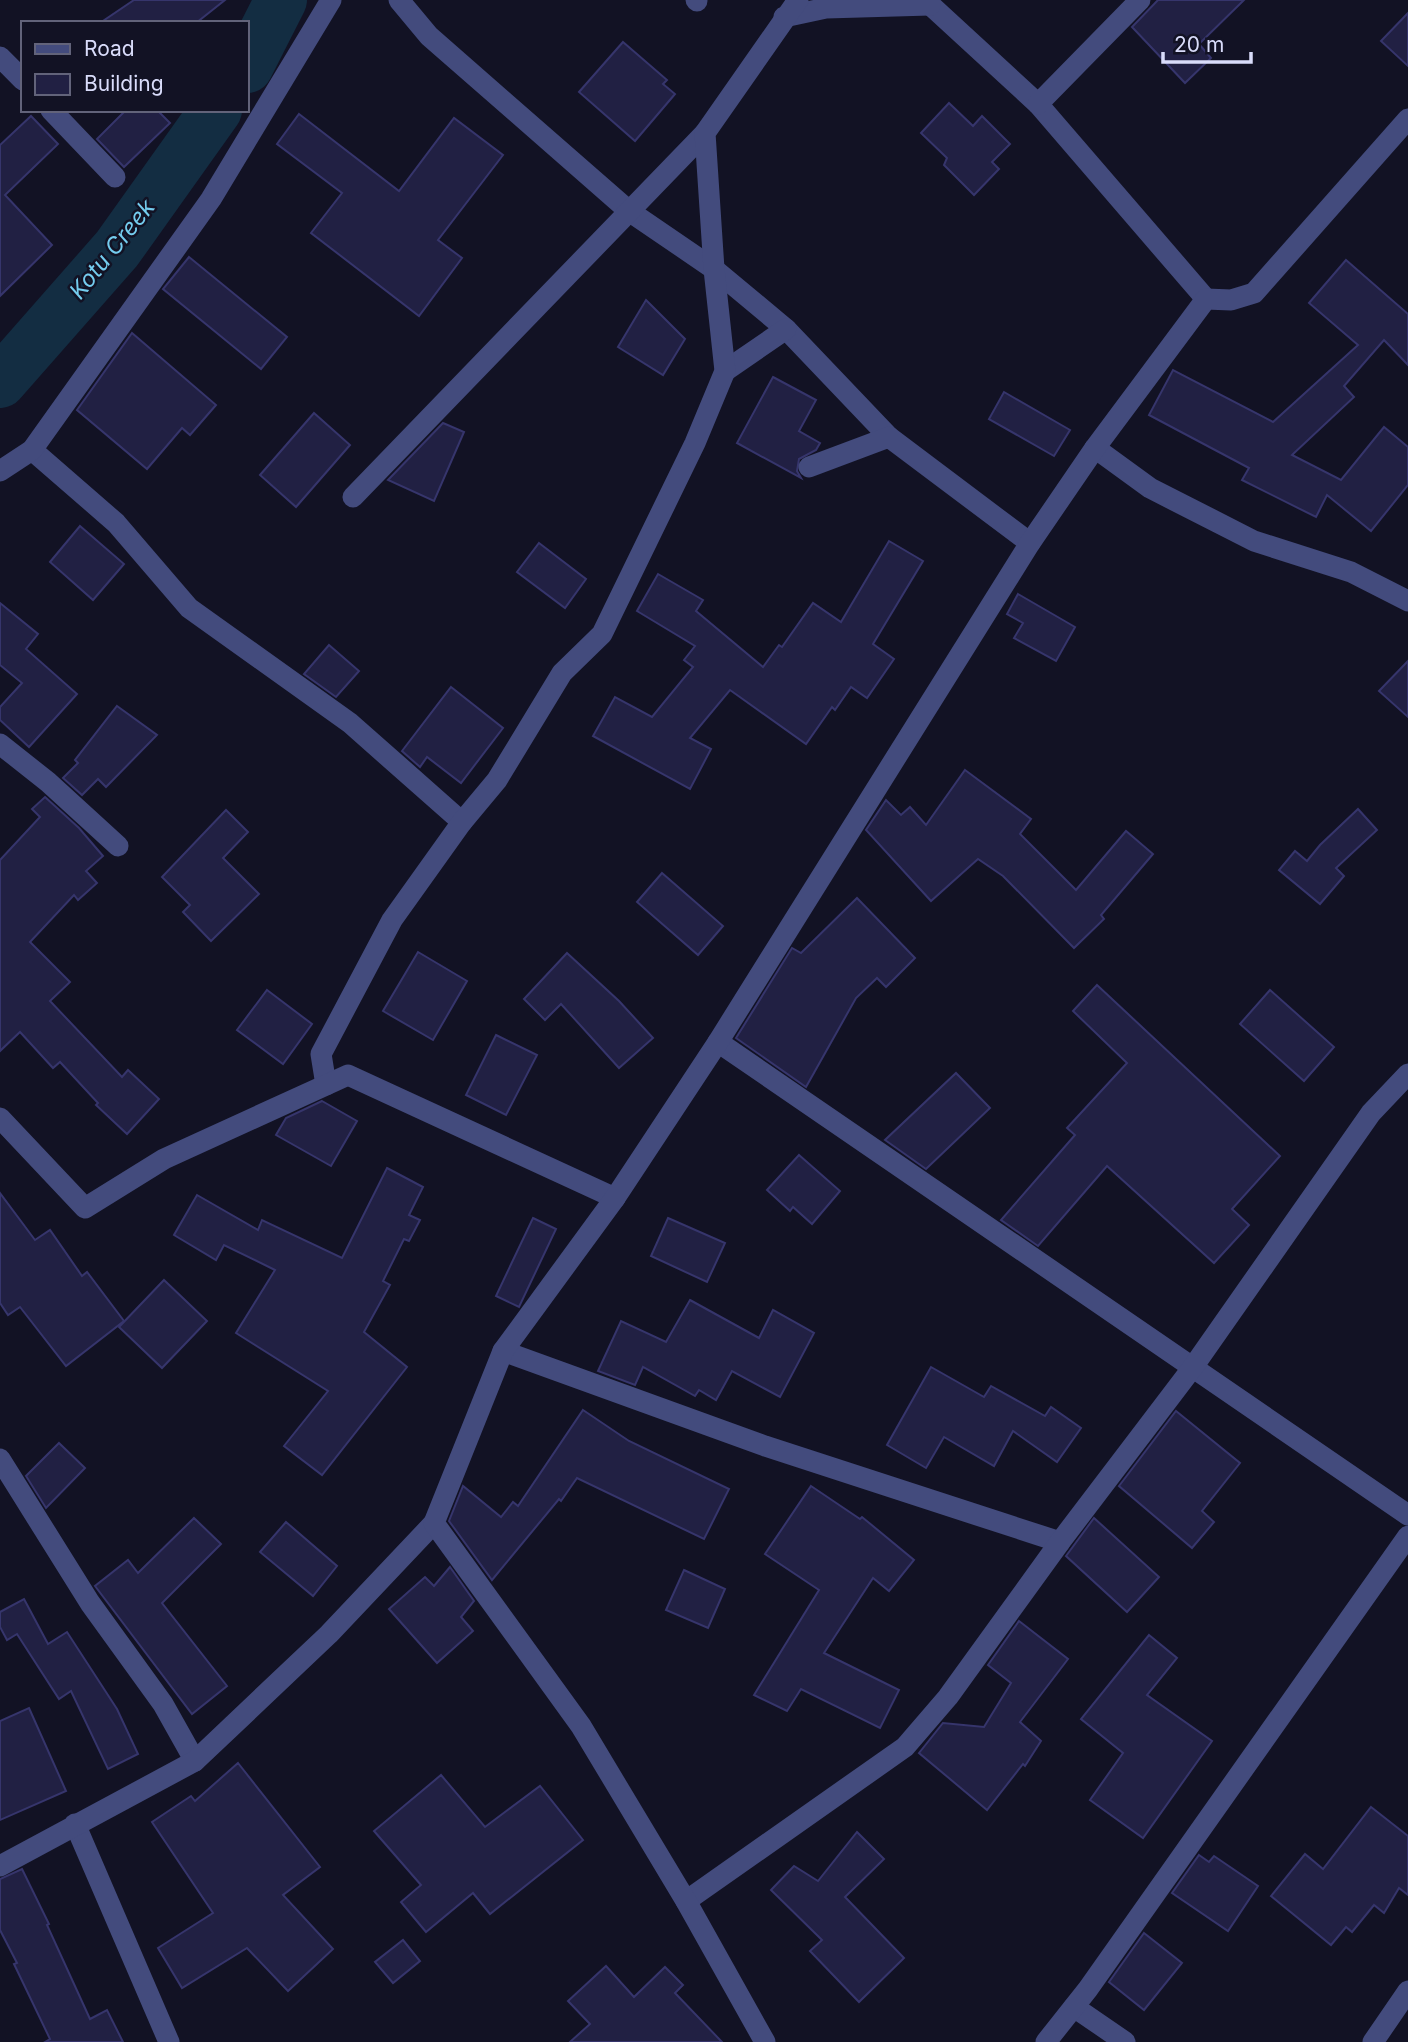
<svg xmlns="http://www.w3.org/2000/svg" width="1408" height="2042" font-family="Inter,sans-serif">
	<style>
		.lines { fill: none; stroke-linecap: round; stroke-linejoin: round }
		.river { stroke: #132d42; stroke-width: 52 }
		.building { fill: #212043; stroke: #36356c; stroke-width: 2 }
		.minor { stroke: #434b7d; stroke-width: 21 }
		.labels { text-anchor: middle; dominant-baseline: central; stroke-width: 5; stroke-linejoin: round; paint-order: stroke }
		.water-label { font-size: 23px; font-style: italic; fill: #74ccee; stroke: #121224 }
	</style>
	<rect width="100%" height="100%" fill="#121224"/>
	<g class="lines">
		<g class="river">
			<polyline points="247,67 281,0"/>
			<polyline points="0,382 117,249 216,110"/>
		</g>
	</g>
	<g class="building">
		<polygon points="134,0 225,0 196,23 100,23"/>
		<polygon points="1158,0 1244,0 1199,44 1211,58 1185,83 1132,27"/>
		<polygon points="1408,13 1408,66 1381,41"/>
		<polygon points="623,42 667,80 663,84 675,94 635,141 579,92"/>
		<polygon points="949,103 973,126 982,116 1010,144 992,162 999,169 974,195 944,165 947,158 921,133"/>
		<polygon points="126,110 157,110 170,123 124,167 97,139"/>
		<polygon points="299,114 399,191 454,118 503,155 438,240 462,258 419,316 311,233 342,193 277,144"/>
		<polygon points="31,116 58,144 5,195 52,245 0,296 0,145"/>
		<polygon points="189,257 287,337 261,369 163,289"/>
		<polygon points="1346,260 1408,314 1408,365 1384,340 1344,386 1354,397 1292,455 1341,480 1384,427 1408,447 1408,485 1371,531 1327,495 1316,517 1242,480 1249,468 1149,415 1173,370 1273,422 1358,345 1309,303"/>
		<polygon points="646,300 685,339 663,375 618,347"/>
		<polygon points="132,333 216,405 190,435 182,428 147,469 77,410"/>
		<polygon points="773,377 816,400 799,431 820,443 816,450 799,459 797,471 801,478 737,443"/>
		<polygon points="1004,392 1070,430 1054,456 989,419"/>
		<polygon points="314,413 350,445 296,507 260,475"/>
		<polygon points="443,423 464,432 434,501 388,480"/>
		<polygon points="80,526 124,564 93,600 50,562"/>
		<polygon points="889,541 923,561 873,644 894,659 867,698 851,687 835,710 832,707 806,744 730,690 690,738 711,749 690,789 593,736 615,697 652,717 693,667 684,660 695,646 637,611 658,574 703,600 696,611 763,667 779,645 782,647 813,603 841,622"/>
		<polygon points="539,543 586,579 565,608 517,572"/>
		<polygon points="1018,594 1075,627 1056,661 1014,638 1023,623 1007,614"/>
		<polygon points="0,603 38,634 26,649 77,694 29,747 0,720 0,707 22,683 0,665"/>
		<polygon points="329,645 359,671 336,697 304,674"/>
		<polygon points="1408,661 1408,717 1379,691"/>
		<polygon points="451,687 503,728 461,783 427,757 420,767 402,751"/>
		<polygon points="117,706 157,735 106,787 98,779 82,795 63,778 78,763 75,760"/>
		<polygon points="965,770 1031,819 1020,834 1076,890 1126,831 1153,854 1101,915 1104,919 1074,948 1003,876 978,859 931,901 866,830 886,800 901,815 910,807 926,825"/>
		<polygon points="45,797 79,828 103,856 86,871 97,883 78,900 74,895 30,942 70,982 50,1001 122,1077 128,1070 159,1099 127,1134 96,1105 98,1103 60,1062 53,1068 20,1032 0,1051 0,860 40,817 32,809"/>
		<polygon points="1358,809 1377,830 1336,868 1344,876 1320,904 1279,870 1295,851 1307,861 1320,845"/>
		<polygon points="226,810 248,832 223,858 259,894 211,941 183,912 190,905 162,877"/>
		<polygon points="662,873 723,926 698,955 637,902"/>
		<polygon points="857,898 915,958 886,987 877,978 856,998 806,1087 736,1038 792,948 801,953"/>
		<polygon points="418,952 467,981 433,1040 383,1011"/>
		<polygon points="567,953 619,1001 653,1038 619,1068 561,1004 545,1020 524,999"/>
		<polygon points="1097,985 1280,1156 1232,1209 1249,1225 1214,1263 1107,1166 1038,1246 1001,1220 1075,1135 1067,1128 1127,1063 1073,1011"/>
		<polygon points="267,990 312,1024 283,1064 237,1030"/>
		<polygon points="1270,990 1334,1047 1304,1081 1240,1024"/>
		<polygon points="496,1035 537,1055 506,1115 466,1095"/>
		<polygon points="956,1073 990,1108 926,1169 885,1140"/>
		<polygon points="322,1101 357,1121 331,1166 276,1135 286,1118"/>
		<polygon points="799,1155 840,1191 812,1224 793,1207 790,1211 767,1190"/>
		<polygon points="387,1168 423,1187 409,1215 420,1220 409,1241 404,1239 383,1281 390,1285 364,1332 407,1367 322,1475 284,1446 328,1391 236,1333 275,1270 224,1245 216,1260 174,1235 197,1195 258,1230 262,1220 342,1258"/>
		<polygon points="0,1193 35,1240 50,1230 82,1276 87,1272 124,1321 66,1366 20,1307 8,1315 0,1303"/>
		<polygon points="533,1218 556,1229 519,1307 496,1296"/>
		<polygon points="668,1218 725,1243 707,1282 651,1256"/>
		<polygon points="164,1280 207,1321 162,1368 119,1327"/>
		<polygon points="690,1300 759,1338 773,1310 814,1333 780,1397 732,1371 716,1400 699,1390 695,1396 643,1367 635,1385 598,1371 621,1321 666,1342"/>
		<polygon points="931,1367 984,1397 991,1386 1045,1416 1051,1407 1081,1428 1057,1462 1013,1431 994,1466 944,1437 926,1468 887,1445"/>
		<polygon points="583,1410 629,1441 729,1489 704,1539 577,1478 561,1501 559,1499 492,1580 449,1521 463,1486 501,1517 513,1502 518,1506"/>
		<polygon points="1176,1411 1240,1463 1202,1511 1214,1522 1192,1548 1119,1486"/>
		<polygon points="59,1443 85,1468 46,1508 26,1476"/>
		<polygon points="811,1486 860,1519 862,1517 914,1560 889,1591 873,1578 824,1653 899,1690 880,1728 801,1689 787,1711 754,1695 819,1590 765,1554"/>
		<polygon points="194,1518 221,1544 162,1603 227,1686 192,1714 95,1586 128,1560 138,1573"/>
		<polygon points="1094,1518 1159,1577 1127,1612 1066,1556"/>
		<polygon points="286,1522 337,1566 313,1596 260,1552"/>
		<polygon points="450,1567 474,1601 461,1617 473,1631 437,1663 389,1609 425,1577 434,1586"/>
		<polygon points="684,1570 725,1589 708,1628 666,1610"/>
		<polygon points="24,1599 48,1644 67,1632 117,1709 138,1754 108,1769 71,1691 59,1699 17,1634 7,1640 0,1627 0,1612"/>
		<polygon points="1019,1621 1068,1659 1020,1722 1041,1741 1025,1766 1023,1764 987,1810 919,1753 943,1723 984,1727 1011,1683 988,1665"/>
		<polygon points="1149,1635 1177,1658 1147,1695 1212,1741 1143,1838 1090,1800 1123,1753 1081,1719"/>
		<polygon points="29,1708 66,1791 0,1820 0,1721"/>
		<polygon points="238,1763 320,1867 283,1895 333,1949 288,1991 247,1948 182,1988 158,1948 213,1913 152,1822 191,1796 195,1801"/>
		<polygon points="441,1775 485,1827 540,1786 583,1840 490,1914 473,1893 426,1932 401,1902 421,1885 374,1831"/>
		<polygon points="1371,1807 1408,1836 1408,1895 1399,1888 1384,1913 1374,1905 1352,1932 1346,1927 1331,1945 1271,1896 1305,1854 1323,1869"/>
		<polygon points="857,1832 884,1859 845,1897 904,1958 859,2002 810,1951 822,1940 771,1890 794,1866 818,1881"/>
		<polygon points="1199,1855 1209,1862 1214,1856 1258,1886 1228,1931 1172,1893"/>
		<polygon points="22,1869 49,1924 47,1925 90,2019 107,2010 123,2042 45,2042 50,2039 14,1964 17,1963 0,1930 0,1879"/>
		<polygon points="1144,1933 1182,1963 1144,2010 1109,1982"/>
		<polygon points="403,1940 420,1961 393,1983 375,1962"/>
		<polygon points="606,1966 634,1997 665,1967 683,1985 675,1993 722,2042 570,2042 590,2024 568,2001"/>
	</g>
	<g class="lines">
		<g class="minor">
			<polyline points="399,0 429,36 629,211 714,269 786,329 889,437"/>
			<polyline points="696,0 697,1"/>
			<polyline points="925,0 1038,104 1206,299"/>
			<polyline points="784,17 826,8 930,5"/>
			<polyline points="0,57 23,80"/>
			<polyline points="1038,104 1140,0"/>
			<polyline points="51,110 115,177"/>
			<polyline points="725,371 786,329"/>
			<polyline points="1095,448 1150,488 1254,541 1351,572 1408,601"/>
			<polyline points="32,450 116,523 189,608 350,723 462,822"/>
			<polyline points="809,467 889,437 1030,543"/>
			<polyline points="0,471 32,450 211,199 331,0"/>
			<polyline points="353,497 705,133"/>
			<polyline points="0,744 48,782 118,846"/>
			<polyline points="718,1042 1408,1515"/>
			<polyline points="326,1085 321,1054 392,920 462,822 497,780 562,673 602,634 695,443 725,371 714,269 705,133 798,0"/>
			<polyline points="0,1118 85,1208 164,1159 348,1075 615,1198"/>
			<polyline points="503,1351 765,1446 1060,1542"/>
			<polyline points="0,1459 90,1603 163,1704 195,1761"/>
			<polyline points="75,1824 169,2042"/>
			<polyline points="0,1866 195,1761 329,1634 434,1523"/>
			<polyline points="686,1901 905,1747 948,1697 1060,1542 1193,1367 1371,1113 1408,1074"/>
			<polyline points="1074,2007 1125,2042"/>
			<polyline points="765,2042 686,1901 581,1726 434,1523 503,1351 615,1198 718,1042 1030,543 1095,448 1206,299 1231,300 1254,293 1408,119"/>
			<polyline points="1046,2042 1088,1989 1408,1536"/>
			<polyline points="1373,2042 1408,1991"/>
		</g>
	</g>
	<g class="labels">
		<g class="water-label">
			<text transform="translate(112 249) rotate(-51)">Kotu Creek</text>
		</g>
	</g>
	<rect x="21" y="21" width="228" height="91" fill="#121224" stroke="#62637a" stroke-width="2"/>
	<rect x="35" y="44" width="35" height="10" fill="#434b7d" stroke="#62637a" stroke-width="2"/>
	<text x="84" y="56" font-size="21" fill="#d9dcfa">Road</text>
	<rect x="35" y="74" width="35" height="21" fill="#212043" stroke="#62637a" stroke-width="2"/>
	<text x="84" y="91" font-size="21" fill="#d9dcfa">Building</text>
	<path d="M1163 52v10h88v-10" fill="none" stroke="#d9dcfa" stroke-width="3.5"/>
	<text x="1174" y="52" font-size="21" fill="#d9dcfa" stroke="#121224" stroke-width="5" paint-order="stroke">20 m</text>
</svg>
